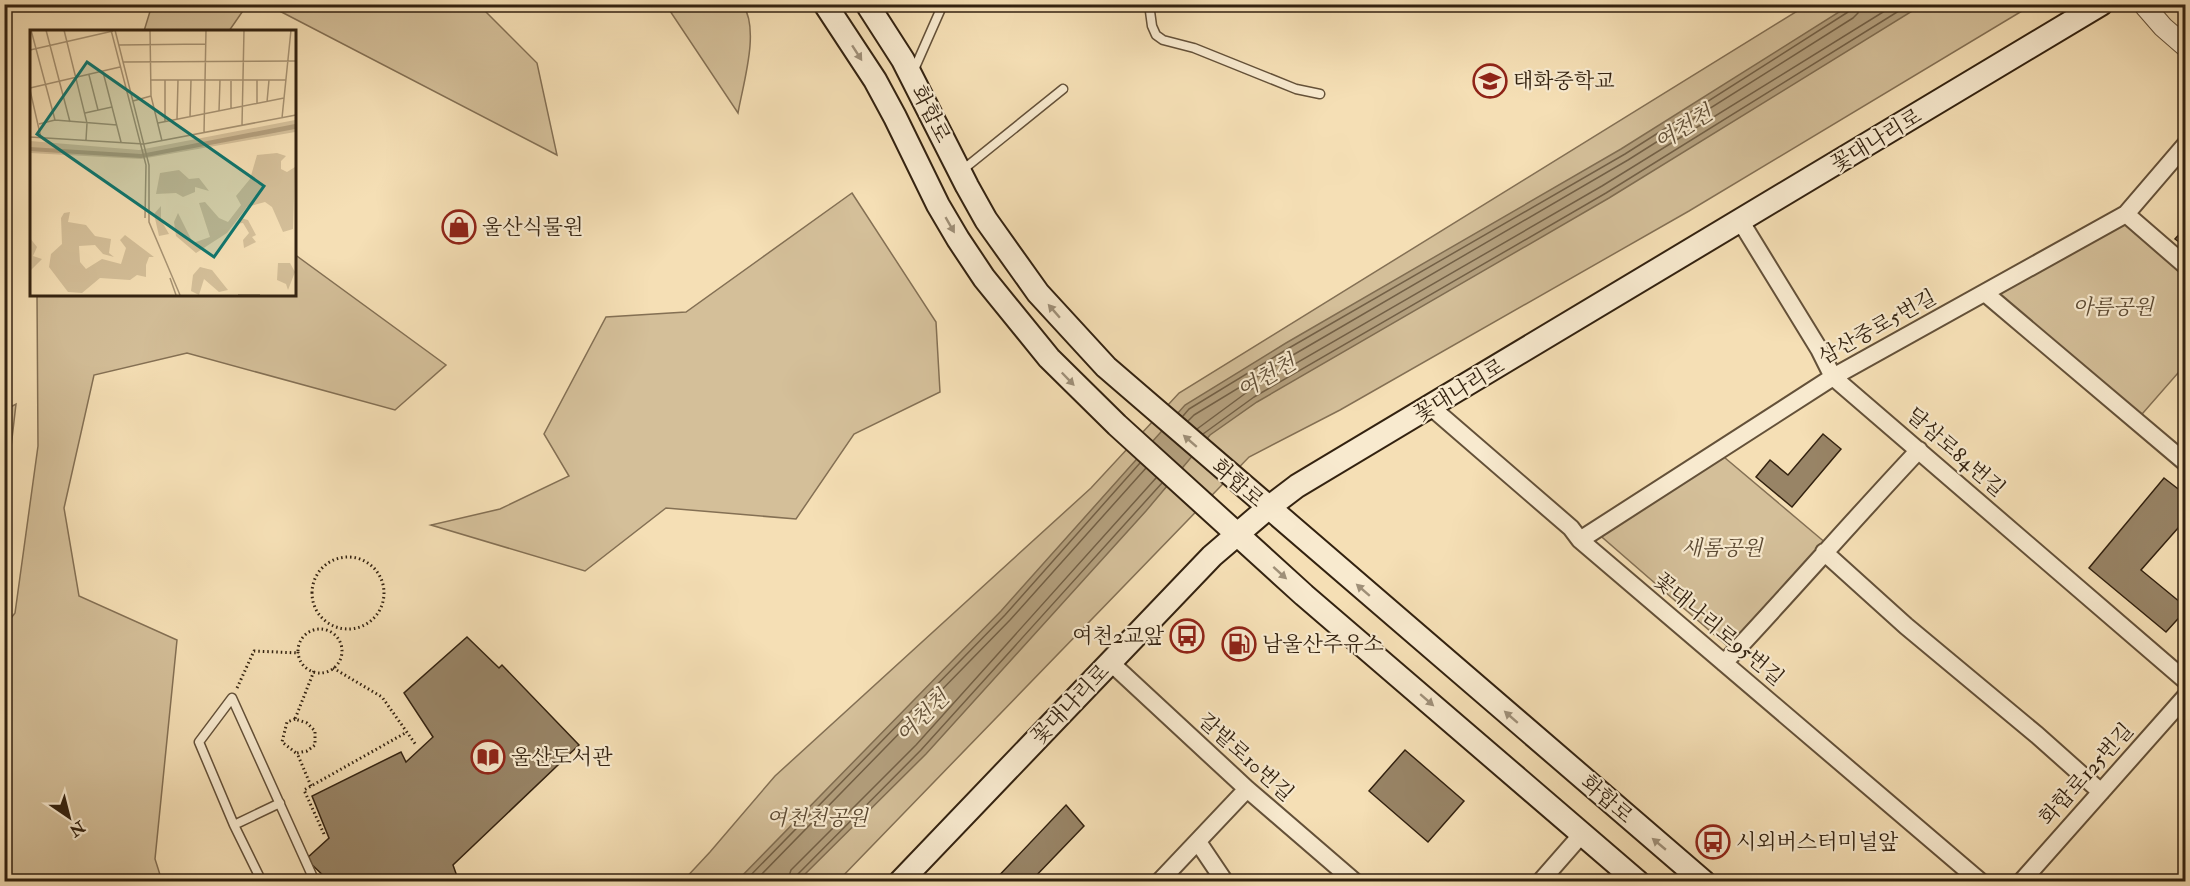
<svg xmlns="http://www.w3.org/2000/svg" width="2190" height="886" viewBox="0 0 2190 886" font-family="'IM FELL Double Pica','Noto Serif KR',serif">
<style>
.green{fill:#d4bf99;stroke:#847054;stroke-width:1.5}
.water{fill:#b39f7d;stroke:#806d51;stroke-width:1.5}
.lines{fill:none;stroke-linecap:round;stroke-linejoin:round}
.shore{stroke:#736046;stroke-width:1.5}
.building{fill:#988466;stroke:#332210;stroke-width:1.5}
.service-casing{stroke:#645139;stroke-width:11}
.minor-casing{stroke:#645139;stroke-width:20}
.tertiary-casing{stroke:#645139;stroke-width:22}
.secondary-casing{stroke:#332210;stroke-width:26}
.path{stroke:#332210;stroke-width:3;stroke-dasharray:1.5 3;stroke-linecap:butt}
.service{stroke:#f8eacf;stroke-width:8}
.minor{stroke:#f8eacf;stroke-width:16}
.tertiary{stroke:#f8eacf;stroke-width:20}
.secondary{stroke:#f8eacf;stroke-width:22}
.oneway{fill:#9f9079}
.labels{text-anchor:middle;stroke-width:4.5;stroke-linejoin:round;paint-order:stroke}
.poi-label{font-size:21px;fill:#332210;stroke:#f8eacf;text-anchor:start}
.street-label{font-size:21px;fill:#332210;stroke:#f8eacf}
.park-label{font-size:21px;font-style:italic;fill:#5b4932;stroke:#f8eacf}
.water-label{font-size:22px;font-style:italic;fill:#604e36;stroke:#f8eacf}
.inset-road{fill:none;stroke:#a79373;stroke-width:1.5}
.view{fill:#0f766e;fill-opacity:0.15;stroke:#0f766e;stroke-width:3}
.inset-edge{fill:none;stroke:#332210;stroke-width:3}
</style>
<rect width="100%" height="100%" fill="#f5dfb5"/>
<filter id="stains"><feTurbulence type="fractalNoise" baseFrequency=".00333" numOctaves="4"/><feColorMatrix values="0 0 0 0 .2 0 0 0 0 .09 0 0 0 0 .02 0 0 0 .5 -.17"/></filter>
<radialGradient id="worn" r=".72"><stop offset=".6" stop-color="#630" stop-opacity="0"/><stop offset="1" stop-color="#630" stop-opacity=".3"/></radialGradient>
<!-- green -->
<path class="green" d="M 152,5 L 152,4 L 247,5 L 229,31 L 144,31 Z
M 268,5 L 479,5 L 537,63 L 557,155 Z
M 666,5 L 743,5 C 760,30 743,84 738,113 Z
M 1807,5 L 2032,5 L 1689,211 L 1340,410 L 1249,457 L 838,881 L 682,882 L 710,852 L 775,776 L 1091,488 L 1179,393 Z
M 852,193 L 936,322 L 940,392 L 854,434 L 796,519 L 666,508 L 585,571 L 431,525 L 500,509 L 569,476 L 544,434 L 606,317 L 686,312 Z
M 2126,214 L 2185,266 L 2185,365 L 2136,421 L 1990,298 Z
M 294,254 L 446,365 L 395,410 L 187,353 L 94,375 L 64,508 L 79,596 L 177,640 L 155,859 L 162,881 L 5,881 L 5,626 L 15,613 L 38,446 L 37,294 L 294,294 Z
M 16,404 L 7,482 L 5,483 L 5,410 Z
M 1718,452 L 1827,544 L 1733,651 L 1595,531 Z"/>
<!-- water -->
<path class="water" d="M 1850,5 L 1922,5 L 1609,198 L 1257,402 L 1210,435 L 1146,511 L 926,754 L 798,881 L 736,882 L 1001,611 L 1185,405 L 1286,343 L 1621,149 Z"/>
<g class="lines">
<!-- shore -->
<path class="shore" d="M 1183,416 L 1189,409 L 1289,348 L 1625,154 L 1848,12 L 1852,4
M 1188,421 L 1194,415 L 1293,355 L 1628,160 L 1853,18 L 1858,13 L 1859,4
M 1197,429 L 1250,390 L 1602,186 L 1896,4
M 1203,434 L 1254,397 L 1606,193 L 1910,4
M 744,882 L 1005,615 L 1140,463
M 754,882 L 1010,620 L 1146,468
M 787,882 L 791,870 L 916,745 L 1156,478
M 795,882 L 797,875 L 921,750 L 1162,483"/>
</g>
<!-- building -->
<path class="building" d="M 2186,227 L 2186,247 L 2175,239 Z
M 1823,434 L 1841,449 L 1792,507 L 1756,477 L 1770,460 L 1788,475 Z
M 2164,478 L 2186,495 L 2186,519 L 2141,570 L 2186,607 L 2186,610 L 2166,632 L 2089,568 Z
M 467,637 L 499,668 L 502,665 L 579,745 L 453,865 L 459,882 L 330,882 L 306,859 L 329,838 L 312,796 L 401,752 L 406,762 L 433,737 L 404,693 Z
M 1405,750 L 1464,801 L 1428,842 L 1369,791 Z
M 1066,805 L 1084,826 L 1030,882 L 993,882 Z"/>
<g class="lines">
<!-- service casing -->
<g class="service-casing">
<path id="service" d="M 1149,4 L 1152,26 L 1156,35 L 1163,40 L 1194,48 L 1296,89 L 1320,94
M 913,72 L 943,4
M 960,172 L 1063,89
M 234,825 L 280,803
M 262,882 L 234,825 L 199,742 L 232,698 L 315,882"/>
</g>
<!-- minor casing -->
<g class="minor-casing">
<path id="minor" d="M 2126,214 L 2186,266
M 1741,222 L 1819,349 L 1833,377 L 2186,681
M 1985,293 L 2186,463
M 1431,407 L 1571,528 L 1580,540 L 1981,882
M 1580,540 L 1833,377 L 2126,214 L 2186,144
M 1824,552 L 1906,626 L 2037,735 L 2101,792
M 1110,662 L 1247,789 L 1355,882
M 1724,663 C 1790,593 1853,520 1919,450
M 1198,842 L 1225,882
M 1159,882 L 1247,789
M 1540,882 L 1582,834
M 2021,882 L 2186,696"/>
</g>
<!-- tertiary casing -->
<g class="tertiary-casing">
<path id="tertiary" d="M 2143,4 L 2163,27 L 2186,47"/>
</g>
<!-- secondary casing -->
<g class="secondary-casing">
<path id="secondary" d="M 825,4 L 875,80 L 895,117 L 938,205 L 958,239 L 984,278 L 1049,358 L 1117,425 L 1304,595 L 1638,882
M 867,4 L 903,60 L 967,186 L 986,220 L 1038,293 L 1106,367 L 1704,882
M 900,882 L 1212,556 L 1268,508 L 1297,486 L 2101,4"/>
</g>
<!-- path -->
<path class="path" d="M312 593a36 36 0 1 1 72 0a36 36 0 1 1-72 0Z
M298 651a22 22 0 1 1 44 0a22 22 0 1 1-44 0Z
M 333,668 L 382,697 L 416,745
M 237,688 L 254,651 L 299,653
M 295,719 L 287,722 L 282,742 L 296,753
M 311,786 L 297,753 L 307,751 L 315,745 L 315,731 L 307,723 L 295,719 L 314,671
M 324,834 L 304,790 L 407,732"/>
<!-- service -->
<use href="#service" class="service"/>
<!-- minor -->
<use href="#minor" class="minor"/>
<!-- tertiary -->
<use href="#tertiary" class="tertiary"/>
<!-- secondary -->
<use href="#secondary" class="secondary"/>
</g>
<!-- one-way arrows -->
<defs><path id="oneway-solid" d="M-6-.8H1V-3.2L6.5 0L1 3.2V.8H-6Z" transform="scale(1.5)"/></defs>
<g class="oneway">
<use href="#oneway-solid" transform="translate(857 53) rotate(57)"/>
<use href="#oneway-solid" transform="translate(950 225) rotate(60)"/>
<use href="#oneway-solid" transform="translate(1054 311) rotate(-131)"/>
<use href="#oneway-solid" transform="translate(1068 379) rotate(46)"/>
<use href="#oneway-solid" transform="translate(1190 441) rotate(-139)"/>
<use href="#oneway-solid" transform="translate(1280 573) rotate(42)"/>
<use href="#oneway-solid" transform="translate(1363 590) rotate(-139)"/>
<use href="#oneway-solid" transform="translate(1427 700) rotate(41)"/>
<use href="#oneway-solid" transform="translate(1511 717) rotate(-139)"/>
<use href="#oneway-solid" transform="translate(1659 844) rotate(-140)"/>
</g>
<!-- icons -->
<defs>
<g id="school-ring" transform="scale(1.725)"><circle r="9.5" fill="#f8eacf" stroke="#8f2418" stroke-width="1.5"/><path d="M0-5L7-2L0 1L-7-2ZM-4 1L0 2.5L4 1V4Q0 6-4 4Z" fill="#8f2418"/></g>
<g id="shop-ring" transform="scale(1.725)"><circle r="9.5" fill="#f8eacf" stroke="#8f2418" stroke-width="1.5"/><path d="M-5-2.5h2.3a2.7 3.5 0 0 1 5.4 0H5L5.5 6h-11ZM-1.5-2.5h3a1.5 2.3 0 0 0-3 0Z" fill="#8f2418"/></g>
<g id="bus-ring" transform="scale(1.725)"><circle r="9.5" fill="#f8eacf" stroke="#8f2418" stroke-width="1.5"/><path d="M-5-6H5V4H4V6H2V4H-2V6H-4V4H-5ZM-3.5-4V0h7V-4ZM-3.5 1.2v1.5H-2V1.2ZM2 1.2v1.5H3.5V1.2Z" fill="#8f2418"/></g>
<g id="fuel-ring" transform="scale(1.725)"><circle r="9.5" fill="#f8eacf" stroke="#8f2418" stroke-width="1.5"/><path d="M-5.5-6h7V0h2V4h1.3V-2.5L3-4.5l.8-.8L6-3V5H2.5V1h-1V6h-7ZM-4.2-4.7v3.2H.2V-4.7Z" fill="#8f2418"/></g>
<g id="library-ring" transform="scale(1.725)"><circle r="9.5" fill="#f8eacf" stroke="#8f2418" stroke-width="1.5"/><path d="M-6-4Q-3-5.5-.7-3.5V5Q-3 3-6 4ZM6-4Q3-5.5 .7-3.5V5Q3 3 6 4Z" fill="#8f2418"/></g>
</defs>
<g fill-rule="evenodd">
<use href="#school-ring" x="1490" y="81"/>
<use href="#shop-ring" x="459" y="227"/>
<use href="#bus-ring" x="1187" y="636"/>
<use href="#fuel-ring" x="1239" y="644"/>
<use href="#library-ring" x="488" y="757"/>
<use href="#bus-ring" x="1713" y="842"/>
</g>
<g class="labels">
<!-- poi labels -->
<g class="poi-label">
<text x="1513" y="88">태화중학교</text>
<text x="482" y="234">울산식물원</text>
<text x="1164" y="643" text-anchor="end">여천2교앞</text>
<text x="1262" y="651">남울산주유소</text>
<text x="511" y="764">울산도서관</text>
<text x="1736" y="849">시외버스터미널앞</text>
</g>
<!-- street labels -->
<g class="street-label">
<text transform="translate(931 114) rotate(63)" y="7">화합로</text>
<text transform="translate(1876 140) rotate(-31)" y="7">꽃대나리로</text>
<text transform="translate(1877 327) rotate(-29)" y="7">삼산중로5번길</text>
<text transform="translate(1459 390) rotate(-31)" y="7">꽃대나리로</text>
<text transform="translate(1956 452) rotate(41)" y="7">달삼로84번길</text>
<text transform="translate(1238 483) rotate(41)" y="7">화합로</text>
<text transform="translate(1719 629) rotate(40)" y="7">꽃대나리로95번길</text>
<text transform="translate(1070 704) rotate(-46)" y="7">꽃대나리로</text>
<text transform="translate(1246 757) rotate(42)" y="7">갈밭로10번길</text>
<text transform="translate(2086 774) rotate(-48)" y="7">화합로125번길</text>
<text transform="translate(1607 799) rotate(41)" y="7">화합로</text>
</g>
<!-- park labels -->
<g class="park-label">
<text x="2113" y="314">아름공원</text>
<text x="1722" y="555">새롬공원</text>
<text x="817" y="825">여천천공원</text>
</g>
<!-- water labels -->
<g class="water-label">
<text transform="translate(1683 127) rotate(-32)" y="8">여천천</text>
<text transform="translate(1266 376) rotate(-30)" y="8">여천천</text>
<text transform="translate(922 716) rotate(-45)" y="8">여천천</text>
</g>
</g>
<!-- overview -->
<g transform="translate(30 30)">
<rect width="266" height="266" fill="#f5dfb5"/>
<path d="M 265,90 L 265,102 L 111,129 L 0,123 L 0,111 L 109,120 ZM 247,123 L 256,126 L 251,131 L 251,139 L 257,142 L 265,137 L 263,199 L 253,202 L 242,177 L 235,172 L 217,177 L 197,203 L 166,223 L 146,206 L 144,192 L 148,183 L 163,213 L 180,207 L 169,173 L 175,172 L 189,188 L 198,192 L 211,175 L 206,166 L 220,149 L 227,125 ZM 149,140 L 159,149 L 169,148 L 179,161 L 165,157 L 165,162 L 153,167 L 146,163 L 126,164 L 130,143 ZM 131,176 L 131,190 L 139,204 L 129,206 L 124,184 ZM 40,182 L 38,192 L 56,195 L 65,206 L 81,209 L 79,223 L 84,227 L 73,224 L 65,215 L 49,216 L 50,232 L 56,239 L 72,229 L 91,234 L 96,218 L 90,210 L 95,205 L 124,227 L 119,227 L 116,235 L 116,247 L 107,245 L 100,250 L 70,248 L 52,263 L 38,262 L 19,237 L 21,224 L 32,214 L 31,188 L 34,183 ZM 211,188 L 218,190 L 226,205 L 222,207 L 226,212 L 214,218 L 213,210 L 219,203 L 213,193 L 205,194 ZM 0,208 L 7,217 L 3,226 L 12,229 L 1,240 ZM 248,233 L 260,233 L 265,242 L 258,260 L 256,254 L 247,250 ZM 170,237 L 182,240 L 198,260 L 189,262 L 174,249 L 169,265 L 161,261 L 163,245 Z" fill="#d4bf99"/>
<path d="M 265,94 L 265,99 L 111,128 L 0,121 L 0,117 L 111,124 Z" fill="#b39f7d"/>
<path class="inset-road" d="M 1,0 L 25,90M 16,0 L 40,92M 34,0 L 57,93 L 56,110M 81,0 L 116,135 L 115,188M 85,0 L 119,135 L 119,192 L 150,265M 120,0 L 121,66 L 132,111M 89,15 L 176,14M 0,20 L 83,1M 93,32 L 266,31M 73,42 L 91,112M 59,45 L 68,80M 121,50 L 256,50M 0,58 L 90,37M 0,60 L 11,108M 103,71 L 121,66M 237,72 L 239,50M 227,74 L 227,50M 201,79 L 201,51M 189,81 L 190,50M 55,83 L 82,77M 160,87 L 161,50M 252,88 L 261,0M 147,89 L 148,50M 135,92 L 135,50M 128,93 L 254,68M 9,94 L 25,90 L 87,95M 212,95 L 214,0M 174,103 L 176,0M 0,107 L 114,114 L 266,85M 140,248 L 146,265M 208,265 L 230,265"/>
<path class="view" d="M 57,32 L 234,156 L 184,227 L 7,104 Z"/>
<rect width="266" height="266" class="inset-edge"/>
</g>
<!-- margin -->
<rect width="2190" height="886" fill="none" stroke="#f5dfb5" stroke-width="24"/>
<rect x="6" y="6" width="2178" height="874" fill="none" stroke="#332210" stroke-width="3"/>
<rect x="12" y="12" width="2166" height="862" fill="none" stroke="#332210" stroke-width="1.5"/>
<!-- north arrow -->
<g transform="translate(69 817) rotate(145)" stroke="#f8eacf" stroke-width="4.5" paint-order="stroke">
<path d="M0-4.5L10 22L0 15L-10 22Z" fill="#332210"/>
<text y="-9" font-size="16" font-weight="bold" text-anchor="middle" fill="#332210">N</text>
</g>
<rect width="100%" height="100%" filter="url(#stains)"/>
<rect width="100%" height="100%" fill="url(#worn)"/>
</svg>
